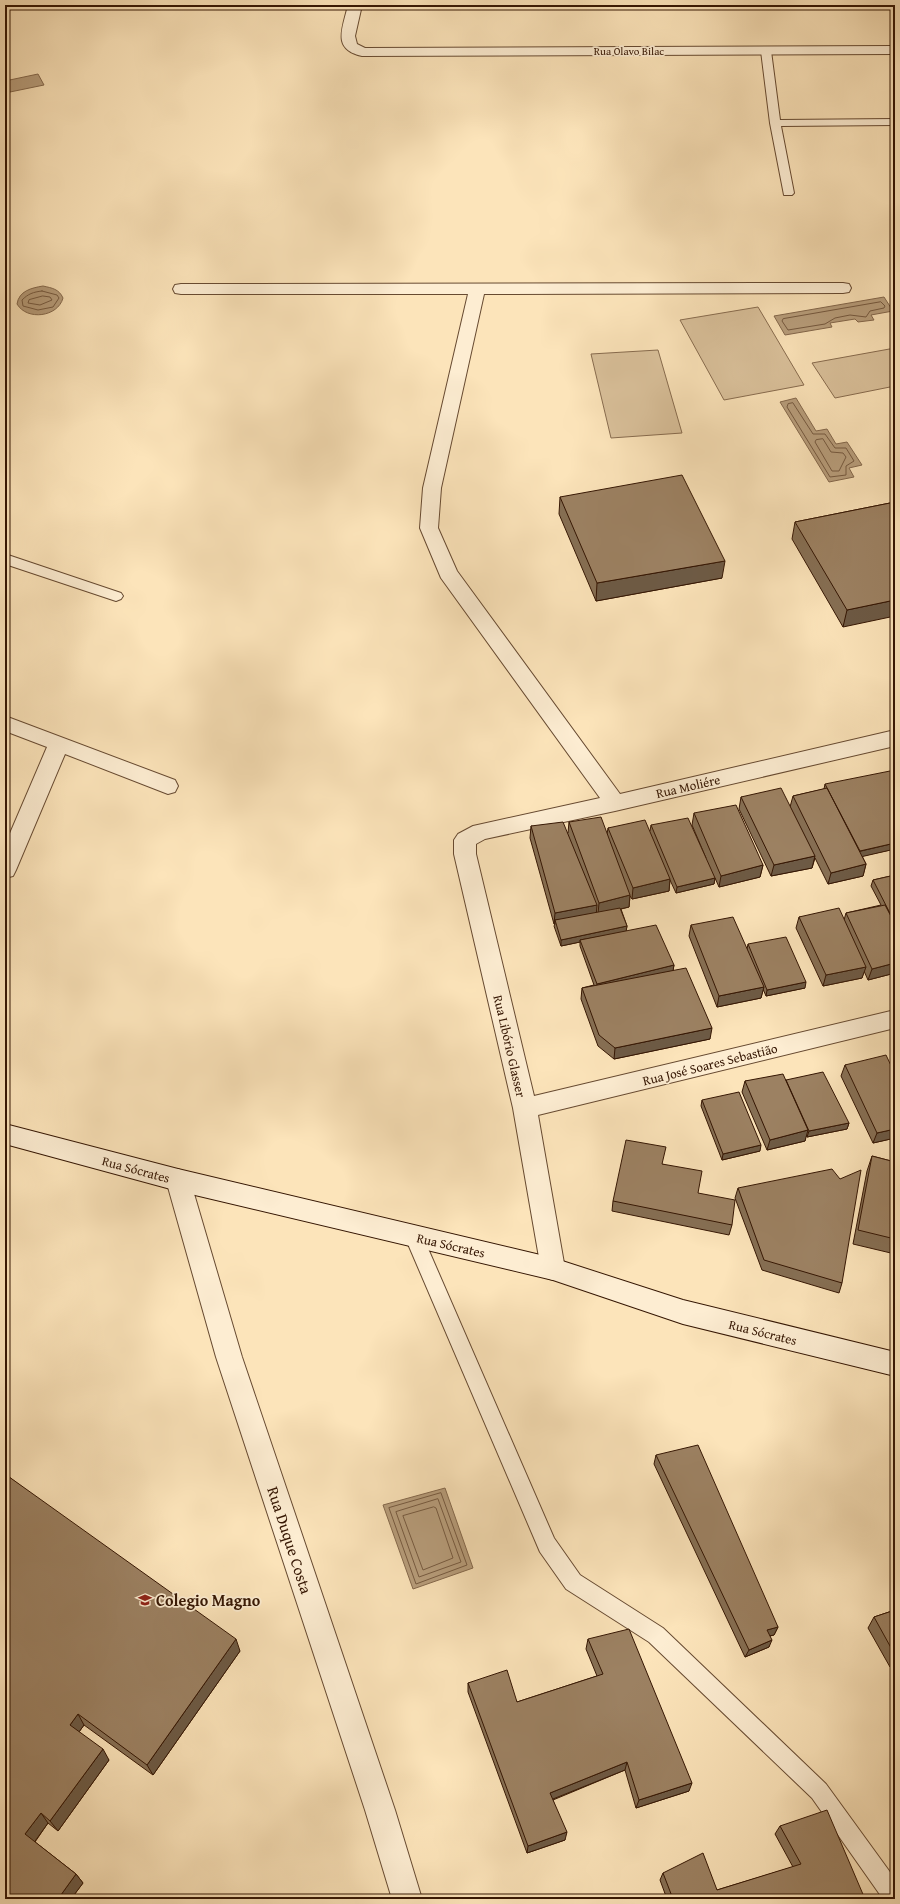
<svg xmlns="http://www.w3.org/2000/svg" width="900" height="1904" viewBox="0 0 900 1904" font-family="'Gentium Book Plus',serif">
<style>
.green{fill:#dac19b;stroke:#886c4f}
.water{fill:#b89e7c;stroke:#84684c}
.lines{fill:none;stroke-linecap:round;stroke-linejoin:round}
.shore{stroke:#765a40;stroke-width:1}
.lane-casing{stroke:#674a31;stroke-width:2}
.street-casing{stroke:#674a31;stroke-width:2}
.secondary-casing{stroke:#351603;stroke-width:2}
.lane{fill:#fdedd2;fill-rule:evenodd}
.street{fill:#fdedd2;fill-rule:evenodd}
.secondary{fill:#fdedd2;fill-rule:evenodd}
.wall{fill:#866f54;stroke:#351603}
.shaded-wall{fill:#6d5a45;stroke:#351603}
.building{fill:#9c8162;stroke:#351603}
.labels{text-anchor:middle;stroke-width:3.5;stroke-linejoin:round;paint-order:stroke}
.far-street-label{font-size:11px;fill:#351603;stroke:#fdedd2}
.street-label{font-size:13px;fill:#351603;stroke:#fdedd2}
.near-street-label{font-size:16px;fill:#351603;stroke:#fdedd2}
.near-poi-label{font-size:16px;font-weight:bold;fill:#351603;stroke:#fdedd2;text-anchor:start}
</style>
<rect width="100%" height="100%" fill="#fce4ba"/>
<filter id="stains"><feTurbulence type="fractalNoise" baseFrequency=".005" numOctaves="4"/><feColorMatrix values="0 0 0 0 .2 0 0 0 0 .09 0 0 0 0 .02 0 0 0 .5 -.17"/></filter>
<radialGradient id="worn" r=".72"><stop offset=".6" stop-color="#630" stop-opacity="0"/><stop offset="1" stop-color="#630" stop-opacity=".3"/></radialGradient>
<!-- green -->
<path class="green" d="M 758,307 L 804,385 L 724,400 L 680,320 Z
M 895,348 L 895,386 L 835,398 L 812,363 Z
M 658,350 L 682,433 L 611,438 L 591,354 Z"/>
<!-- water -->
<path class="water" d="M 38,74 L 44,85 L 10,92 L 5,81 Z
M 43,286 C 52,288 59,289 63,298 C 58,317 27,321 17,304 C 19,291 31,288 43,286 Z
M 884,297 L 893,311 L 871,315 L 874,320 L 858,322 L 855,319 L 830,323 L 832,327 L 785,335 L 774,316 Z
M 796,398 L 816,431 L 827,429 L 836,444 L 847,442 L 862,465 L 849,468 L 854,477 L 829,482 L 780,402 Z
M 445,1488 L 473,1568 L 413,1589 L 383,1505 Z"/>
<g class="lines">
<!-- shore -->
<path class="shore" d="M 42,291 L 57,295 L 59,298 L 53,307 L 38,310 L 23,306 L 22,300 C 28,294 33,292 42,291 Z
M 43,296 L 50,297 L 52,300 L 40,305 L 28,303 L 29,300 Z
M 881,302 L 885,306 L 884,308 L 870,311 L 866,317 L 850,315 L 835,318 L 825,324 L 788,330 L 782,321 L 783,319 Z
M 793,403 L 813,434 L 825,434 L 835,448 L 846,448 L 854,461 L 846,466 L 846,475 L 830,477 L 787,407 L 788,404 Z
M 823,439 L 831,452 L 843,453 L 846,457 L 839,471 L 832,471 L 815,442 L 816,440 Z
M 441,1493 L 467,1565 L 416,1584 L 389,1508 Z
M 438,1499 L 461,1562 L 419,1577 L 396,1512 Z
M 434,1507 L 436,1508 L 453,1558 L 423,1570 L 403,1516 Z"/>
<!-- lane casing -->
<g class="lane-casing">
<path id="lane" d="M 766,48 L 771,51 L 780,120 L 895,119 L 895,125 L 781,126 L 794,193 L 792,195 L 784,195 L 770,123 L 761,51 Z
M 5,554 L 121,593 L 123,596 L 121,599 L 116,601 L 5,564 Z
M 414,1229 L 420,1231 L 423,1237 L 554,1538 L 580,1575 L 663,1628 L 826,1784 L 895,1879 L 895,1899 L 883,1899 L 812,1798 L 649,1642 L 566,1589 L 540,1552 L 405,1237 L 408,1231 Z"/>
</g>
<!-- street casing -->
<g class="street-casing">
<path id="street" d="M 348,5 L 362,5 L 355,36 L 357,44 L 365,48 L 895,46 L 895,54 L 362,56 C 331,49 343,28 348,5 Z
M 843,283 L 849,284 L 851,288 L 849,292 L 843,293 L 484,294 L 441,488 L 438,528 L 457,571 L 620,794 L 895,730 L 895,746 L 615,811 L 485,839 L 476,844 L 476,854 L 534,1096 L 895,1010 L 895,1028 L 538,1115 L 565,1269 L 562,1277 L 553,1280 L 544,1277 L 541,1269 L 513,1108 L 454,854 L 454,840 L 458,834 L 473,826 L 600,798 L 441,578 L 420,528 L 423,488 L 468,294 L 181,294 L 175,293 L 173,289 L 175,285 L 181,284 Z
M 5,716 L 175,780 L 178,786 L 175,792 L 168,794 L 65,754 L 16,870 L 13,876 L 5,878 L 5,845 L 47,747 L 5,731 Z
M 178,1169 L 186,1173 L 190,1180 L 242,1357 L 395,1810 L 422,1899 L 392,1899 L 365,1810 L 216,1357 L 166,1180 L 170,1173 Z"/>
</g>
<!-- secondary casing -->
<g class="secondary-casing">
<path id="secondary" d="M 5,1124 L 178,1169 L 553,1258 L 683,1300 L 895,1352 L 895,1376 L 683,1324 L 553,1280 L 178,1191 L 5,1144 Z"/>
</g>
<!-- lane -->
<use href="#lane" class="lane"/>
<!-- street -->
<use href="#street" class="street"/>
<!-- secondary -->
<use href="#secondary" class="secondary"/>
</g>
<!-- wall -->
<path class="wall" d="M 560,497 L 722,578 L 596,601 L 559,514 Z
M 895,502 L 843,627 L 792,539 L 795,522 Z
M 825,784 L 895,849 L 862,856 L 866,864 L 863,876 L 828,884 L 815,858 L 812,868 L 771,876 L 739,809 L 741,797 L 790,807 L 793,796 L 824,789 Z
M 694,813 L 763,865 L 760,877 L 719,887 L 715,878 L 714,884 L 676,893 L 670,880 L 669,891 L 632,899 L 630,896 L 629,907 L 621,909 L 627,926 L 626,931 L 674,965 L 673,970 L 710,1039 L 614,1059 L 598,1046 L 581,999 L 582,988 L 594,985 L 580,946 L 580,942 L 561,946 L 554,926 L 555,924 L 554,924 L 530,838 L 531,826 L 568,833 L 569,822 L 607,834 L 608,828 L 650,831 L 651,825 L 706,858 L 692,825 Z
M 895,875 L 895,973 L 868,980 L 864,971 L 862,978 L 823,986 L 796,928 L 799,917 L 844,920 L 846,913 L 881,905 L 871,886 L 873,880 Z
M 691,925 L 747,949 L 748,944 L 805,988 L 766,996 L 763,989 L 761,998 L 717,1007 L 689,936 Z
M 845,1065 L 893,1070 L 895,1069 L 895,1138 L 873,1143 L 841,1076 Z
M 786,1080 L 849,1123 L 847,1129 L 807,1137 L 806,1135 L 805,1141 L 767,1150 L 742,1092 L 745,1081 L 786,1081 Z
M 702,1100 L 760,1151 L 722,1160 L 701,1106 Z
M 872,1156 L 895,1162 L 895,1254 L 853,1244 L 867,1171 Z
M 663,1164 L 732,1225 L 729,1235 L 612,1211 L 613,1201 Z
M 738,1188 L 842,1283 L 839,1293 L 762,1270 L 735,1198 Z
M 656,1455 L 778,1627 L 774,1635 L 770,1636 L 769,1647 L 745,1657 L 654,1464 Z
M 5,1474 L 240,1651 L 153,1775 L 84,1725 L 79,1732 L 109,1760 L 58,1831 L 48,1823 L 35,1842 L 76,1874 L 83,1883 L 71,1899 L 5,1899 Z
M 895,1610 L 895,1665 L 890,1667 L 868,1628 L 874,1617 Z
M 588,1639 L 689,1791 L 636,1808 L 625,1770 L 553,1800 L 565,1840 L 527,1853 L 468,1692 L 468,1683 L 517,1702 L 597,1676 L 586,1649 Z
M 780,1826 L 865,1899 L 667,1899 L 660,1880 L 663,1873 L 717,1890 L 793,1867 L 775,1834 Z"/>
<!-- shaded-wall -->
<path class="shaded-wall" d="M 725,561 L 722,578 L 596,601 L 597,583 Z
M 895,600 L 895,616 L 843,627 L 847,610 Z
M 895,843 L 895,849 L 856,858 L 857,852 Z
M 815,856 L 812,868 L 771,876 L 774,865 Z
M 866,864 L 863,876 L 828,884 L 831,873 Z
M 763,865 L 760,877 L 719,887 L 721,876 Z
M 715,878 L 714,884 L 676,893 L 677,887 Z
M 670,879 L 669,891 L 632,899 L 633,888 Z
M 630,895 L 629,907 L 598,914 L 599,903 Z
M 597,905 L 596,917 L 555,920 L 555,924 L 554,924 L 555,913 Z
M 627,926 L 626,932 L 580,940 L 580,942 L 561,946 L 561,940 Z
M 895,963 L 895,973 L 868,980 L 872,969 Z
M 674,965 L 673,971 L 596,989 L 597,984 Z
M 866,967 L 862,978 L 823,986 L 826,975 Z
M 806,982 L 805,988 L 766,996 L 767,990 Z
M 764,987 L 761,998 L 717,1007 L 719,996 Z
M 712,1028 L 710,1039 L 614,1059 L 615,1048 Z
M 849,1123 L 847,1129 L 807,1137 L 809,1131 Z
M 895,1129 L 895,1138 L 873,1143 L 877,1133 Z
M 808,1130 L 805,1141 L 767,1150 L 770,1140 Z
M 761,1145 L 760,1151 L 722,1160 L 723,1154 Z
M 778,1627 L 774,1635 L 764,1637 L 767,1630 Z
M 236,1639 L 240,1651 L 153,1775 L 147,1765 Z
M 772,1640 L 769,1647 L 745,1657 L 749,1650 Z
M 895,1659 L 895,1665 L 890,1667 Z
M 78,1714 L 84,1725 L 76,1736 L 70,1725 Z
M 103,1749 L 109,1760 L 58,1831 L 50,1821 Z
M 627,1762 L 625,1770 L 548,1801 L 550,1793 Z
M 692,1783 L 689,1791 L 636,1808 L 639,1800 Z
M 41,1813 L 48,1823 L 33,1844 L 25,1834 Z
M 567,1832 L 565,1840 L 527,1853 L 528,1846 Z
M 76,1874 L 83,1883 L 71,1899 L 58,1899 Z"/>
<!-- building -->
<path class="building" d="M 682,475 L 725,561 L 597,583 L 560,497 Z
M 895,502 L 895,600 L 847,610 L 795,522 Z
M 895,770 L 895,843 L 860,851 L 825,784 Z
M 781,788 L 815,856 L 774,865 L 741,797 Z
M 827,788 L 866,864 L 831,873 L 793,796 Z
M 736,805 L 763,865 L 721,876 L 694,813 Z
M 601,817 L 630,895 L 599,903 L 569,822 Z
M 688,818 L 715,878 L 677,887 L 651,825 Z
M 645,820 L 670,879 L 633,888 L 608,828 Z
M 563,822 L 597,905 L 555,913 L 531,826 Z
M 895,875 L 895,923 L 873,880 Z
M 885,905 L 895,924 L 895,963 L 872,969 L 846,913 Z
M 620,908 L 627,926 L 561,940 L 555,920 Z
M 839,908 L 866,967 L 826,975 L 799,917 Z
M 733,917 L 764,987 L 719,996 L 691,925 Z
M 656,925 L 674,965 L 597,984 L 580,940 Z
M 786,937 L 806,982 L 767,990 L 748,944 Z
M 686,968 L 712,1028 L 615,1048 L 599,1035 L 582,988 Z
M 886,1055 L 895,1074 L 895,1129 L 877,1133 L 845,1065 Z
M 823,1072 L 849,1123 L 809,1131 L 786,1080 Z
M 783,1074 L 808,1130 L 770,1140 L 745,1081 Z
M 739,1092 L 761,1145 L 723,1154 L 702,1100 Z
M 626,1140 L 666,1147 L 662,1164 L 702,1171 L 698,1193 L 735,1200 L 732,1225 L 613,1201 Z
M 872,1156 L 895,1162 L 895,1239 L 858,1230 Z
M 832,1169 L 840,1179 L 861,1170 L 842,1283 L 764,1260 L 738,1188 Z
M 698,1445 L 778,1627 L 767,1630 L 772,1640 L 749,1650 L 656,1455 Z
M 5,1474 L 236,1639 L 147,1765 L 78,1714 L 70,1725 L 103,1749 L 50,1821 L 41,1813 L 25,1834 L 76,1874 L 58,1899 L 5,1899 Z
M 895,1610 L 895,1655 L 874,1617 Z
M 629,1629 L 692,1783 L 639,1800 L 627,1762 L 550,1793 L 567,1832 L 528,1846 L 468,1683 L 507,1670 L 517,1702 L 603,1674 L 588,1639 Z
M 827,1810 L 865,1899 L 673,1899 L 663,1873 L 703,1853 L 717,1890 L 801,1864 L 780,1826 Z"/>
<!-- icons -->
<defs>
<g id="school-bare" transform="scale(1.08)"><path d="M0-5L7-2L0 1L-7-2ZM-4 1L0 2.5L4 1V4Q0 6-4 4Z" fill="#8f2418" stroke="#fdedd2" stroke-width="2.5" paint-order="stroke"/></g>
</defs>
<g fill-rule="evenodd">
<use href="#school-bare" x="145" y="1600"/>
</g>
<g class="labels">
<!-- far-street labels -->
<g class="far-street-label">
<text x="629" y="55">Rua Olavo Bilac</text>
</g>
<!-- street labels -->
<g class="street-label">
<text transform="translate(688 786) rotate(-13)" y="5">Rua Moliére</text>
<text transform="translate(510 1046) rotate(77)" y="5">Rua Libório Glasser</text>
<text transform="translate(710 1064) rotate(-14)" y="5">Rua José Soares Sebastião</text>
<text transform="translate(136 1169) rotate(15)" y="5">Rua Sócrates</text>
<text transform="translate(451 1245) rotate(13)" y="5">Rua Sócrates</text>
<text transform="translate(763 1332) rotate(14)" y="5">Rua Sócrates</text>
</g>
<!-- near-street labels -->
<g class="near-street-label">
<text transform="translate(290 1540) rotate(72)" y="6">Rua Duque Costa</text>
</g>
<!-- near-poi labels -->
<g class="near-poi-label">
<text x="156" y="1606">Colegio Magno</text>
</g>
</g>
<!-- margin -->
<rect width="900" height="1904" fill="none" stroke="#fce4ba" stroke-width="20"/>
<rect x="6" y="6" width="888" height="1892" fill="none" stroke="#351603" stroke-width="2"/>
<rect x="10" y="10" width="880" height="1884" fill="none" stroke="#351603"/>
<rect width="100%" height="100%" filter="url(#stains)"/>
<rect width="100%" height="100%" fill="url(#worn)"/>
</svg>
